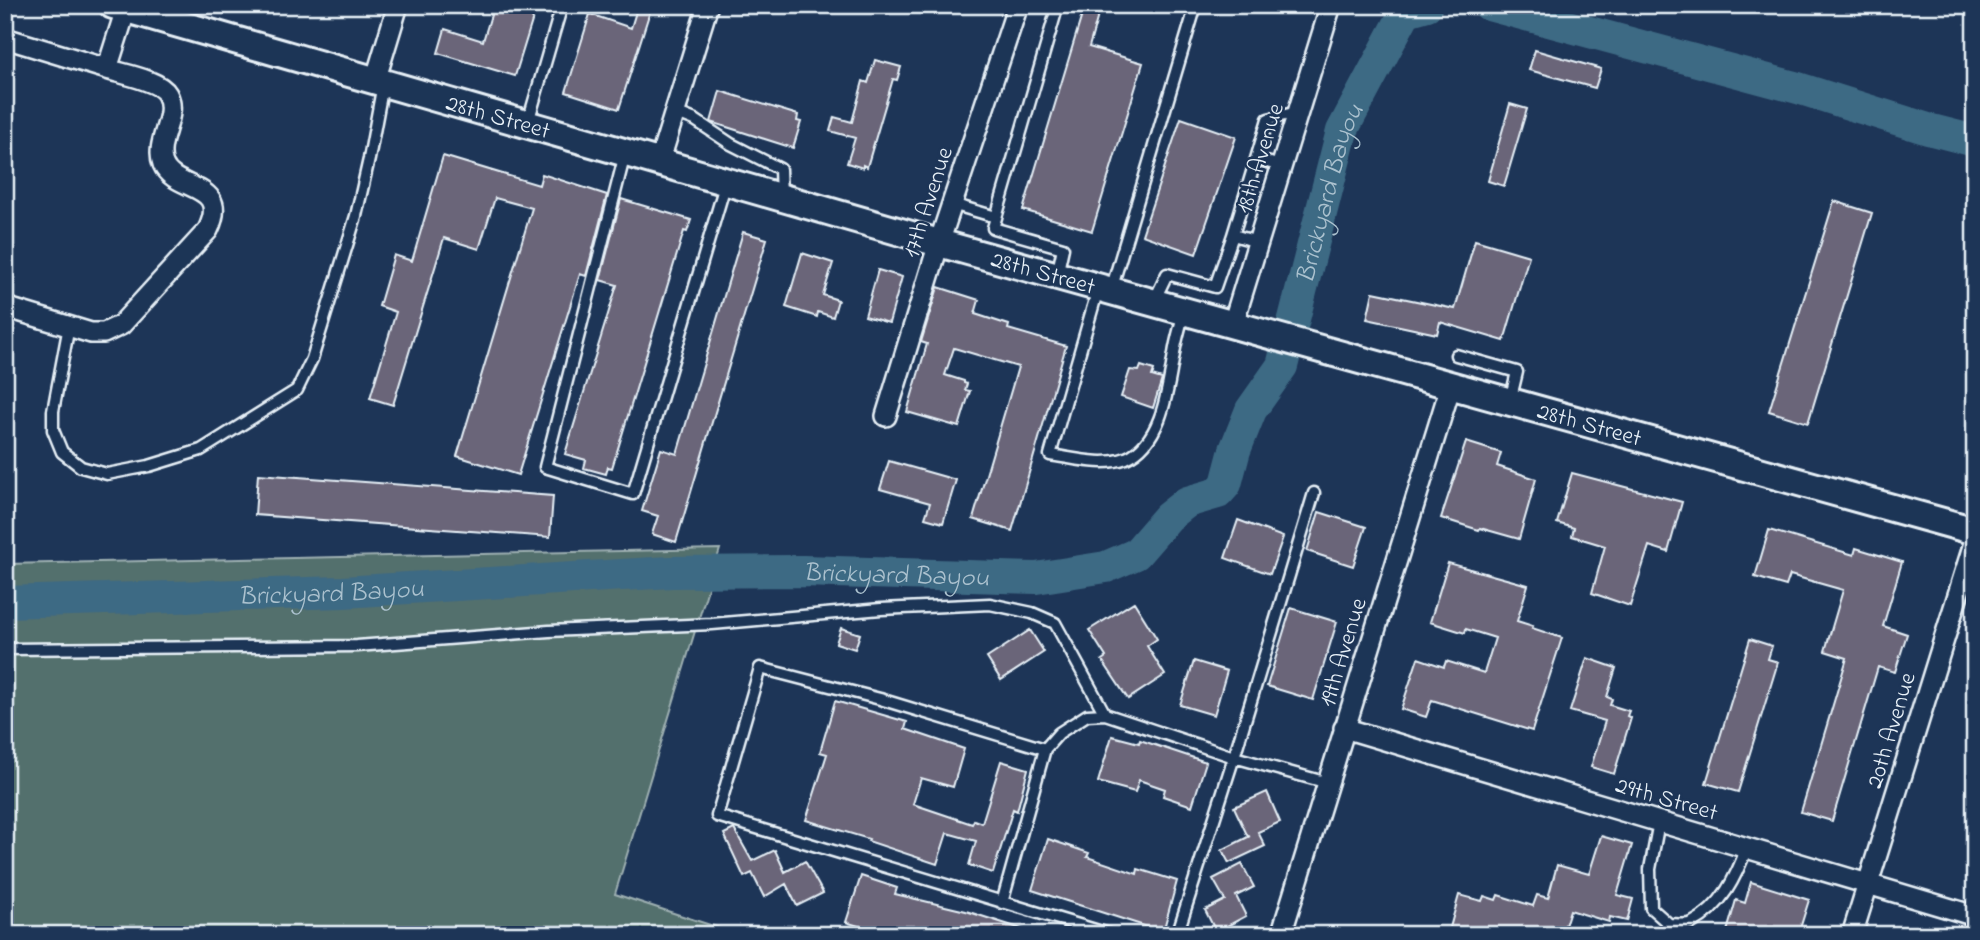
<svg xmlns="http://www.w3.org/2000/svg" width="1980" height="940" viewBox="0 0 1980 940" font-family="'Indie Flower',sans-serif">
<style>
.green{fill:#536f6d;stroke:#9eb0b2;stroke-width:2}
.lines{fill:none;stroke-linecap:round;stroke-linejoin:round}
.river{stroke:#3e6a84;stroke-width:32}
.building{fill:#6a6579;stroke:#e8f1f8;stroke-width:2}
.service-casing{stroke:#e8f1f8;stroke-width:15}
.minor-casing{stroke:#e8f1f8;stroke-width:24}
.secondary-casing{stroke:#e8f1f8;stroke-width:32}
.service{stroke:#1d3557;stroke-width:10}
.minor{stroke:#1d3557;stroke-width:19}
.secondary{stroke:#1d3557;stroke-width:26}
.labels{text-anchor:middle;stroke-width:5;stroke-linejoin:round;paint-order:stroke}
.street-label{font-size:24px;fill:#e8f1f8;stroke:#1d3557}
.water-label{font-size:26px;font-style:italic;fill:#acc2cf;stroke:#1d3557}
</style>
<rect width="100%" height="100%" fill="#1d3557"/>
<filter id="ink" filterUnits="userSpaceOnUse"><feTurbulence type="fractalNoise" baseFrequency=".0143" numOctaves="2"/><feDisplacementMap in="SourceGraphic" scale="14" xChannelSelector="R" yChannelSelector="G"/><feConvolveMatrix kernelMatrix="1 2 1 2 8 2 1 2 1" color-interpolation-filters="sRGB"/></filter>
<g filter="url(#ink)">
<!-- green -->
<path class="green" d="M 720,549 L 615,894 L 741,935 L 5,935 L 5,564 Z"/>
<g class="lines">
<!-- river -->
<g class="river">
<path d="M 1489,5 L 1798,88 L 1928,129 L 1975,141"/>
<path id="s1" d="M 5,602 L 343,592 L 671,572 L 803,571 L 1036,578 L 1106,567 L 1136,554 L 1168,517 L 1187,502 L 1218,493 L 1226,484 L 1235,450 L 1251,410 L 1282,366 L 1342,131 L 1406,11 L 1427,5"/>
</g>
</g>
<!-- building -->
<path class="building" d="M 494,5 L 537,5 L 515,76 L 438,53 L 445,29 L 483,41 Z
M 638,5 L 652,5 L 619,109 L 566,92 L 590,14 L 631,28 Z
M 1085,5 L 1101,5 L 1089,47 L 1143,63 L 1092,231 L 1023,210 Z
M 1535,50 L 1601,69 L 1595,88 L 1529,70 Z
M 875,60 L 901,67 L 897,80 L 893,79 L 867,167 L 863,165 L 863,168 L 847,163 L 855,138 L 830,131 L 834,117 L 852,122 L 863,81 L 868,83 Z
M 720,91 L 798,115 L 797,121 L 801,122 L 793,148 L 711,122 Z
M 1510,104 L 1527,109 L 1504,186 L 1488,181 Z
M 1181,118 L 1236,137 L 1196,254 L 1142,235 Z
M 443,156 L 539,185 L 542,174 L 607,195 L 586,276 L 580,274 L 518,475 L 457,456 L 532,208 L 495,198 L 479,249 L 444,238 L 393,405 L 370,398 L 396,312 L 379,306 L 394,255 L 412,261 Z
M 621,199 L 691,220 L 687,232 L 684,231 L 612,468 L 608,467 L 606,474 L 584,468 L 586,460 L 565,454 L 617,285 L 600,280 Z
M 1834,201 L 1872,213 L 1808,423 L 1769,411 Z
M 743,232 L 767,239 L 676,542 L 652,534 L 658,516 L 642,511 L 661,449 L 677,454 Z
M 1475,240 L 1529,256 L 1504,341 L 1440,322 L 1437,334 L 1367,319 L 1373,292 L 1455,309 Z
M 802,253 L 833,263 L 823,295 L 838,300 L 833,317 L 818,312 L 817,317 L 786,307 Z
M 878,270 L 902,277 L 889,323 L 865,316 Z
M 938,287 L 979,300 L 975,314 L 1009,325 L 1008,329 L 1066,346 L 1012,531 L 973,519 L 1018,367 L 954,348 L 945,375 L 964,381 L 964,383 L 967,384 L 965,390 L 970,391 L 959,427 L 907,412 L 927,344 L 921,342 Z
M 1141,366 L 1154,370 L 1152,376 L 1162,379 L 1153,408 L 1121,397 L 1130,370 L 1139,371 Z
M 1466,442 L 1501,453 L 1497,466 L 1536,479 L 1519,539 L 1480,528 L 1479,530 L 1441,518 Z
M 889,461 L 956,480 L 943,523 L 925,518 L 930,503 L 880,489 Z
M 1572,473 L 1682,502 L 1668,552 L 1649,546 L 1630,606 L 1592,593 L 1605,546 L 1572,536 L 1574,528 L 1557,523 Z
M 258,474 L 553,496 L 550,537 L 255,515 Z
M 1319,512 L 1366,527 L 1353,566 L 1307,551 Z
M 1238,520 L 1283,537 L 1270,574 L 1225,558 Z
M 1769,530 L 1854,555 L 1856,548 L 1902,562 L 1883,626 L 1907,634 L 1895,672 L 1878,667 L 1832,821 L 1801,812 L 1847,658 L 1825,651 L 1843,590 L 1790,575 L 1786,586 L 1755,577 Z
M 1448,563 L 1528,585 L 1517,621 L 1533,626 L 1532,628 L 1562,638 L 1532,731 L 1432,700 L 1426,717 L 1401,709 L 1418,658 L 1444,667 L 1446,661 L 1484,673 L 1495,638 L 1466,629 L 1465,633 L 1430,622 Z
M 1134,602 L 1157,639 L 1147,646 L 1165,675 L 1128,699 L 1102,660 L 1106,657 L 1089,630 Z
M 1291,608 L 1337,622 L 1313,700 L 1267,686 Z
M 841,628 L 860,634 L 855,649 L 836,643 Z
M 1030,630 L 1044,652 L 1001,680 L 987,658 Z
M 1750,639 L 1772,646 L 1768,659 L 1778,662 L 1738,792 L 1706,783 Z
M 1587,658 L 1616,668 L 1607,697 L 1612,699 L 1610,705 L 1629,711 L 1627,716 L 1631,718 L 1614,774 L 1591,767 L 1605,721 L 1570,711 Z
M 1194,661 L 1227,671 L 1214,715 L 1180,705 Z
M 835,701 L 907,722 L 905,729 L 964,749 L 953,787 L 921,778 L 913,804 L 972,824 L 974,820 L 982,823 L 1001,761 L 1028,769 L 1017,811 L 1013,809 L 993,873 L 969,865 L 976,841 L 947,833 L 937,864 L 868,841 L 869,839 L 806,820 L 827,754 L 820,752 Z
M 1112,736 L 1139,743 L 1140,740 L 1206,762 L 1192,806 L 1163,796 L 1165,789 L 1139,780 L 1135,792 L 1098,782 Z
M 1267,792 L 1280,822 L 1258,832 L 1265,846 L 1229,863 L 1222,850 L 1250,836 L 1248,837 L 1234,807 Z
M 734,829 L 752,861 L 775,850 L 785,872 L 805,861 L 823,893 L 797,906 L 786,884 L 764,897 L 752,873 L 744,877 L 724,834 Z
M 1601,836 L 1632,845 L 1617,895 L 1633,899 L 1627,921 L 1610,917 L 1609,922 L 1570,910 L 1562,935 L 1448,935 L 1459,895 L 1482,901 L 1484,896 L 1496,900 L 1498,895 L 1533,906 L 1537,895 L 1548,898 L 1557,865 L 1589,874 Z
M 1048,839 L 1089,853 L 1087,857 L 1137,874 L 1138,869 L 1177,881 L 1163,932 L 1032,890 Z
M 1242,864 L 1254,887 L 1236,896 L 1246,916 L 1216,932 L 1205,910 L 1225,900 L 1213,879 Z
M 861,876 L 897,888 L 895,894 L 966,911 L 1031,932 L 1030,935 L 886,935 L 846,922 Z
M 1751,882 L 1809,900 L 1798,935 L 1726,935 L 1736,900 L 1745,903 Z"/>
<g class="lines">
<!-- service casing -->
<g class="service-casing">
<path id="service" d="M 675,112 L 695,120 L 731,144 L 780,169 L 781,197
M 528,122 L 562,5
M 625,154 L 545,467 L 633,494 L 726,182
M 1256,159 L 1268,119 L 1298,112
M 952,204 L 996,217
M 1233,235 L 1256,159 L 1281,166
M 1057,275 L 1063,248 L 993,228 L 1058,5
M 1098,289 L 1050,455 C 1073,458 1103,467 1126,458 C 1163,442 1168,387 1174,354 C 1176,339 1181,325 1184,311
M 1111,290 L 1196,5
M 1154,301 L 1167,274 L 1215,287 L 1233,235 L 1258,242
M 69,326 L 53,411 L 53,430 L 62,452 L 81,467 L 107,474 L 149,466 L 201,450 L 297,390 L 312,359 L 356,216 L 369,159 L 383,84
M 1456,355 L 1517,372 L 1510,401
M 5,649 L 357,646 L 549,631 L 712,624 L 881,609 L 990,604 L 1032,613 L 1055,623 L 1105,714 L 1234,757 L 1328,783
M 1045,749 L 1059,733 L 1087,715 L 1105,714
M 1659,822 L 1650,869 L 1651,908 L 1669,924 C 1676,924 1686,926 1692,923 C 1722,907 1736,877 1747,847
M 1002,903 L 1045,749 L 880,699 L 760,668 L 717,816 L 1112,935
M 1177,935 L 1234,757 L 1314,493"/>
</g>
<!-- minor casing -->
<g class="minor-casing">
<path id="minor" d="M 5,38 L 107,69
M 375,81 L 398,5
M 659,163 L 708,5
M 5,307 L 91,333 L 104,333 L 121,325 L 208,230 C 231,181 175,193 163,164 C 154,141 179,116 167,94 C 159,80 122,74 107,69 L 126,9
M 1233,324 L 1331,5
M 886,416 L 939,243 L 1018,5
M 1344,728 L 1975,916
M 1281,935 L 1451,385
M 1852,935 L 1975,540"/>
</g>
<!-- secondary casing -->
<g class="secondary-casing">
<g id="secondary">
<path id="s2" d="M 113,5 L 939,243 L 1975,531"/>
</g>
</g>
<!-- service -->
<use href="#service" class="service"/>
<!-- minor -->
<use href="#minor" class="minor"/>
<!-- secondary -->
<use href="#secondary" class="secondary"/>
</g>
</g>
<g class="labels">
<!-- street labels -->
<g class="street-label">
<text dy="8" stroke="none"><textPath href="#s2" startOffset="401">28th Street</textPath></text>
<text transform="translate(1259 158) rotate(-73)" y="8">18th Avenue</text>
<text transform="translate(927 202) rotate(-72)" y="8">17th Avenue</text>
<text dy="8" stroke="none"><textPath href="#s2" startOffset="968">28th Street</textPath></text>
<text dy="8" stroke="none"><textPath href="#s2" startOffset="1535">28th Street</textPath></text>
<text transform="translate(1342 652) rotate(-73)" y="8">19th Avenue</text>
<text transform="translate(1890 730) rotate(-73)" y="8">20th Avenue</text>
<text transform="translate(1667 798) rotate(16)" y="8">29th Street</text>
</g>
<!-- water labels -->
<g class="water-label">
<text dy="9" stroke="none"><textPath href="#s1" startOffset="1564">Brickyard Bayou</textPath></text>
<text dy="9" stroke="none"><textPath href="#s1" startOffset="892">Brickyard Bayou</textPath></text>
<text dy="9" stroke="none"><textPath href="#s1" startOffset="326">Brickyard Bayou</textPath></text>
</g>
</g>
<!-- margin -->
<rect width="1980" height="940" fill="none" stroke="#1d3557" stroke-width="28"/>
<rect x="14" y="14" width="1952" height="912" fill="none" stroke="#e8f1f8" stroke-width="2.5" filter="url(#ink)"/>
</svg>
